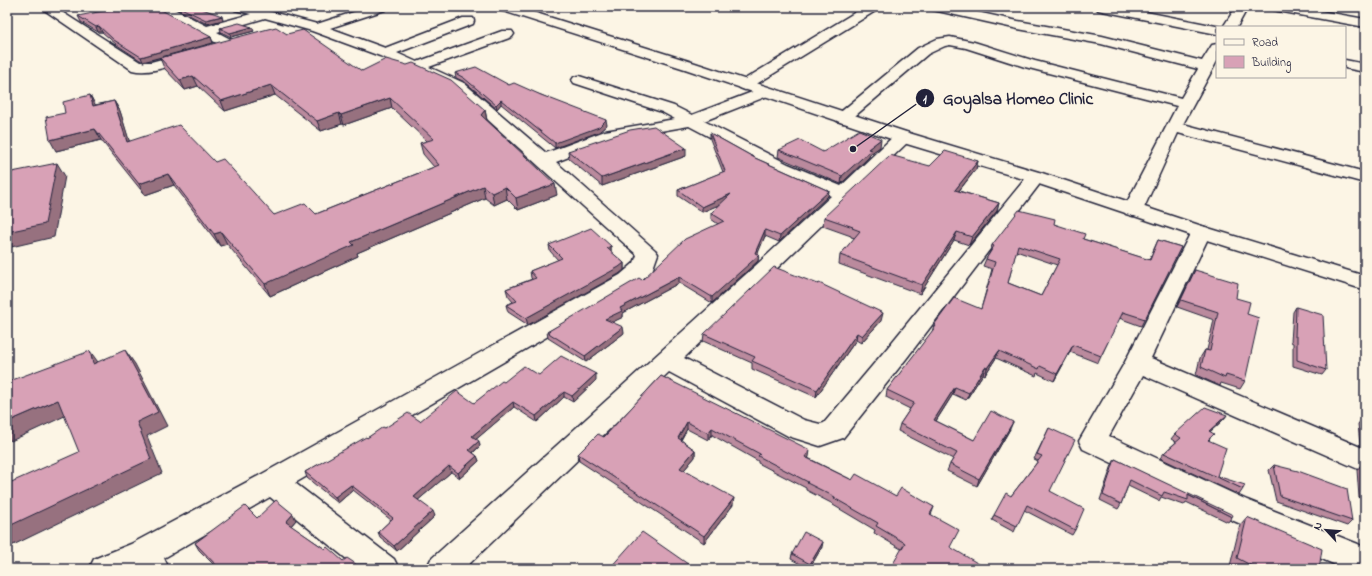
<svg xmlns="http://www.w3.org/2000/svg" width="1372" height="576" viewBox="0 0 1372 576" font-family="'Indie Flower',sans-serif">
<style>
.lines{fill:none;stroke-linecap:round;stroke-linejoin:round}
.street-casing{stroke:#22223b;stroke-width:3}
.secondary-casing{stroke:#22223b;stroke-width:3}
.street{fill:#fcf5e5;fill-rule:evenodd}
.secondary{fill:#fcf5e5;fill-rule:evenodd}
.wall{fill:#ba8a9d;stroke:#22223b;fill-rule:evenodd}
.shaded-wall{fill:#97717f;stroke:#22223b}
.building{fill:#d8a1b6;stroke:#22223b;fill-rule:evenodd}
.leader{fill:none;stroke:#22223b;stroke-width:1.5}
.callout-dot{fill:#22223b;stroke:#fcf5e5;stroke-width:1.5}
.mark-label{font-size:12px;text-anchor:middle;font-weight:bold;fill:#fff}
.callout-label{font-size:17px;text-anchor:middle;font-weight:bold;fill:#22223b;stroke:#fcf5e5;stroke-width:3.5;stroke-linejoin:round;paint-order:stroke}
</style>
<rect width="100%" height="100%" fill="#fcf5e5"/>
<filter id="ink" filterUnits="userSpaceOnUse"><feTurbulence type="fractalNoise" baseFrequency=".025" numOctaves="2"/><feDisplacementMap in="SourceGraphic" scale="8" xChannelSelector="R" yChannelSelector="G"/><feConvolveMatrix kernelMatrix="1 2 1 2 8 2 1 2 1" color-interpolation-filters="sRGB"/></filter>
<g filter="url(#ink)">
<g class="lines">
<!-- street casing -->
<g class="street-casing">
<path id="street" d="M 40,7 L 54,7 L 140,62 L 151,62 L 191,51 L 196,52 L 198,55 L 196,58 C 177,63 152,75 132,70 Z
M 155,7 L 170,7 L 207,26 L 251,14 L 235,10 L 233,7 L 253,7 L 317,24 L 369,7 L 387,7 L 385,10 L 330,28 L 385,48 L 463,18 L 473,18 L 474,21 L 473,24 L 397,53 L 417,62 L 502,31 L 512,31 L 514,34 L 512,37 L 429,67 L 464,83 L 546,153 L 605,131 L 675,119 L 662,112 L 574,83 L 572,80 L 574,77 L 579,76 L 674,106 L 692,115 L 760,89 L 765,87 L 770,89 L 773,92 L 770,95 L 704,121 L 788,164 L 841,186 L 897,133 L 903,132 L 909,133 L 911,137 L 909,141 L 684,358 L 804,420 L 820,424 L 824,423 L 888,347 L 1030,173 L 1036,172 L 1042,173 L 1045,177 L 906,359 L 843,438 L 820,446 L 788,436 L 669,372 L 464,569 L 426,569 L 431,559 L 765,257 L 831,196 L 776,172 L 689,126 L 615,139 L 556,162 L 655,250 L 658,254 L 652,271 L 636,285 L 295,483 L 394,559 L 399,569 L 359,569 L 270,497 L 164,558 L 169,569 L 89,569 L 94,559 L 131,544 L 262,474 L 620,275 L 634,263 L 637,255 L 454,89 L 380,56 L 312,31 L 265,18 L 217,32 L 234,41 L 236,44 L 234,47 L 224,47 L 157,10 Z
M 864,7 L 879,7 L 877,10 L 750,88 L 745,90 L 740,88 L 737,85 L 740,82 Z
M 931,7 L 954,7 L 1018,21 L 1102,36 L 1202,61 L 1212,45 L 1217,44 L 1217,61 L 1183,124 L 1365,172 L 1365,183 L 1178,133 L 1143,210 L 1140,214 L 1133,216 L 1126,214 L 1123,210 L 1177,106 L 1025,67 L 966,48 L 950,45 L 945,46 L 928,54 L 849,121 L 843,123 L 837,121 L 835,118 L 837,115 L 918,48 L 937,39 L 950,37 L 974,42 L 1035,61 L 1181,98 L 1198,69 L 1101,44 L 1018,29 L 933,10 Z
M 1096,7 L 1121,7 L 1221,27 L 1217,27 L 1217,34 L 1102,11 L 1098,10 Z
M 1236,7 L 1248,7 L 1237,27 L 1223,27 Z
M 1272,7 L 1298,7 L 1365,19 L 1365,27 L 1278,11 L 1274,10 Z
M 1345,60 L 1365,64 L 1365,72 L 1345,68 Z
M 1201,226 L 1208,228 L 1211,232 L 1151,358 L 1365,449 L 1365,472 L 1143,375 L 1109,436 L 1247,500 L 1358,544 L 1365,548 L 1365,569 L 1345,569 L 1227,518 L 1083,449 L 1079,441 L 1125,362 L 1191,232 L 1194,228 Z"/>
</g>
<!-- secondary casing -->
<g class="secondary-casing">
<path id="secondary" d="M 498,7 L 517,7 L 695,63 L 909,133 L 1042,173 L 1208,228 L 1365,276 L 1365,290 L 1194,236 L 1030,181 L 897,141 L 685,69 L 500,10 Z"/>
</g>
<!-- street -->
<use href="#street" class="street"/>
<!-- secondary -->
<use href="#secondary" class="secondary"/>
</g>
<!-- wall -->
<path class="wall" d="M 175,7 L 197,7 L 223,20 L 207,24 L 175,8 Z
M 78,16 L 211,37 L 213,43 L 143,62 L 117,45 L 102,32 L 98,32 L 81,22 Z
M 220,28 L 254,31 L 231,37 L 221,32 Z
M 287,34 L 362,71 L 485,110 L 487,120 L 557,195 L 518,210 L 507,199 L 494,205 L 485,198 L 357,253 L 358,256 L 270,296 L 227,244 L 220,246 L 174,185 L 145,195 L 101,140 L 56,151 L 65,113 L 90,95 L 95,105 L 114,101 L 120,111 L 129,141 L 215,162 L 274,215 L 316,214 L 434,167 L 423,154 L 420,143 L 427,141 L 392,108 L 344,125 L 342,124 L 321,131 L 275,95 L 225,111 L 198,86 L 185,90 L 164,68 L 160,58 Z
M 455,73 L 509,85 L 541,95 L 607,125 L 599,132 L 555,148 L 501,104 L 497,109 L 465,82 L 456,78 Z
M 710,133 L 755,158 L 829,191 L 828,196 L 779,242 L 765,236 L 757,254 L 759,255 L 758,261 L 712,303 L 679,283 L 623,313 L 623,317 L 612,322 L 624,333 L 586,362 L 548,338 L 547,332 L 642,280 L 718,224 L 711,219 L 711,213 L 720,204 L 702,212 L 678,196 L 678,190 L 723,172 L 710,139 Z
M 880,147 L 870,154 L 869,157 L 841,184 L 778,157 L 779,150 L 823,152 Z
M 568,151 L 686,156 L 602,186 L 569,159 Z
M 978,161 L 976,169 L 959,191 L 999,203 L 997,211 L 969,245 L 954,240 L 920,294 L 839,264 L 840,255 L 855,238 L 851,237 L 851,236 L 823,226 L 824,217 L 930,166 Z
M 1054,224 L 1083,239 L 1149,260 L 1158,240 L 1181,247 L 1141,326 L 1119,318 L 1098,363 L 1070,352 L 1054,381 L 1037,373 L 1036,376 L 996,358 L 985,375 L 983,374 L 966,400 L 953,394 L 936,421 L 974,440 L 1010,429 L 977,486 L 947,471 L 950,464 L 953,459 L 898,431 L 900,424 L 910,409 L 886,397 L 887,390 L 932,332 L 934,325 L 981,309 L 992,269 L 983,266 L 986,259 L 990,252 L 992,245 ZM 1016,251 L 1057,265 L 1041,296 L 1008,283 Z
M 549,245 L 611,246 L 611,252 L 624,263 L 624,270 L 619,274 L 528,325 L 508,312 L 506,305 L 513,302 L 508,296 L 506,289 L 532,279 L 531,278 L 530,271 L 558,260 L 550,251 Z
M 1195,270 L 1236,298 L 1247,314 L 1245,381 L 1240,389 L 1221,383 L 1220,386 L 1196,375 L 1200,358 L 1205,350 L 1207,350 L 1214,320 L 1177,307 Z
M 1296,307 L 1326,370 L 1322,375 L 1293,366 L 1293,343 L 1291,342 L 1293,312 Z
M 881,321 L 861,343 L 856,340 L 816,397 L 752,369 L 752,363 L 703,341 L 704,334 Z
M 661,376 L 809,457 L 808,458 L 852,480 L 896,496 L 934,507 L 931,515 L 956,536 L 901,549 L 874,533 L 875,530 L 833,505 L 833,504 L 806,490 L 806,488 L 758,463 L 758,461 L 712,435 L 708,440 L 687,429 L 681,440 L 695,450 L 695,457 L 684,470 L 733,505 L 704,543 L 579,461 L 578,454 L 604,437 Z
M 1365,376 L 1365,390 L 1363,389 Z
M 596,380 L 573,402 L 564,397 L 537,422 L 514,407 L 476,439 L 480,446 L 473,453 L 477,456 L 479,461 L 460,478 L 451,472 L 418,500 L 435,516 L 397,551 L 380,537 L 378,532 L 391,520 L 353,490 L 338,503 L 307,478 L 305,472 L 385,428 L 420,421 L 474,403 L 504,382 Z
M 1227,415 L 1223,420 L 1210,432 L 1210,439 L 1209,440 L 1217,476 L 1243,489 L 1239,495 L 1160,458 L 1164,453 L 1176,442 L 1171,439 L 1175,434 Z
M 1362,419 L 1365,420 L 1365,448 L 1360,445 L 1358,424 Z
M 1049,428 L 1050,491 L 1075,530 L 1072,535 L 1024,510 L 1014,532 L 992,520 L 994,515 L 1011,496 L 1038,461 L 1034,459 Z
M 1115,459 L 1232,517 L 1228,522 L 1186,502 L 1184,505 L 1161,497 L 1159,501 L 1128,486 L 1121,504 L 1118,509 L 1100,500 L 1112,465 Z
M 1274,465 L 1352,521 L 1347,526 L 1276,501 L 1269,470 Z
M 1361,465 L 1365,466 L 1365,500 L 1359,497 L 1357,470 Z
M 1247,517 L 1319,569 L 1235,569 L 1230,566 L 1240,525 Z
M 257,518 L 296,520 L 291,526 L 343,561 L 356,564 L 218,569 L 199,550 L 195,543 Z
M 822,547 L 809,569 L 791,559 L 792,554 Z
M 1356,565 L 1365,569 L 1353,569 Z"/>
<!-- shaded-wall -->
<path class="shaded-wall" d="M 80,7 L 100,7 L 82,11 Z
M 222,16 L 223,20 L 207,24 L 206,20 Z
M 99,26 L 102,32 L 98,32 L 96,27 Z
M 252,27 L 254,31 L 231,37 L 230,33 Z
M 211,37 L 213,43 L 143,62 L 141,57 Z
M 193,76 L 198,86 L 185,90 L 180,80 Z
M 271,85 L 275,95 L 225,111 L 221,101 Z
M 90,95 L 96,106 L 93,106 Z
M 390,98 L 392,108 L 344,125 L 341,115 Z
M 501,100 L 501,104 L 497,109 L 496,105 Z
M 114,101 L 120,111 L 133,153 L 127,142 Z
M 485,110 L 487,121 L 481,115 Z
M 339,113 L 342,124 L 321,131 L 317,121 Z
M 606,120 L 607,125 L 599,132 L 555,148 L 555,143 Z
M 95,129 L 101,140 L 56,151 L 50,140 Z
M 881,139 L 880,147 L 870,154 L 869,157 L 841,184 L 842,176 L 868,149 Z
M 686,148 L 686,156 L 602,186 L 602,178 Z
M 978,161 L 976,169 L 953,198 L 955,190 Z
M 57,163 L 65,176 L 54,237 L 7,248 L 7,232 Z
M 168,174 L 174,185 L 145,195 L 139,184 Z
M 555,184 L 557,195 L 518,210 L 516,198 Z
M 483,186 L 485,198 L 357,253 L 358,256 L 270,296 L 265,284 L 351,242 Z
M 505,187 L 507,199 L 494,205 L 492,193 Z
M 829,191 L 828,196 L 779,242 L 780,236 Z
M 731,194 L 731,200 L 702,212 L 702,207 Z
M 999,203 L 997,211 L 969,245 L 972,237 Z
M 765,230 L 765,236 L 756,258 L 759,255 L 758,261 L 712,303 L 712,297 L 755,253 Z
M 221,232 L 227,244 L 220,246 L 214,234 Z
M 957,232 L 954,240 L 920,294 L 922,285 Z
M 611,246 L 611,252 L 607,248 Z
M 624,263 L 624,270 L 619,274 L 528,325 L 526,318 Z
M 679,277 L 679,283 L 623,313 L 623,317 L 605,326 L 605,319 L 620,308 Z
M 883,313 L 881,321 L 861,343 L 862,336 Z
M 623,327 L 624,333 L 586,362 L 585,356 Z
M 857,333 L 856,340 L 816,397 L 817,390 Z
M 1073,345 L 1070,352 L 1054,381 L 1057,374 Z
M 125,350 L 135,364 L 167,426 L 147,436 L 162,473 L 7,548 L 7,527 L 137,422 Z
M 90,351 L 100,365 L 93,364 Z
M 999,351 L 996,358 L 985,375 L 987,368 Z
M 985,367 L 983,374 L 966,400 L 969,393 Z
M 596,374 L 596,380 L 573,402 L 572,396 Z
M 955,387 L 953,394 L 932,427 L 934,420 Z
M 564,392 L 564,397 L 537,422 L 536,416 Z
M 58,400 L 69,414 L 11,441 L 7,436 L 7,422 Z
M 513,402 L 514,407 L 473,442 L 472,436 Z
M 1227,415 L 1223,420 L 1205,436 L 1209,431 Z
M 687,422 L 687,429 L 678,445 L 678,438 Z
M 1013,422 L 1010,429 L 977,486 L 979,479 Z
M 712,428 L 712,435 L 708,440 L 708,433 Z
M 479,441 L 480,446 L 470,455 L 469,450 Z
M 695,450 L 695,457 L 680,475 L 680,468 Z
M 810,450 L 809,457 L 804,464 L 805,457 Z
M 477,456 L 479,461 L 460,478 L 458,473 Z
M 449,466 L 451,472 L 416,502 L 414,497 Z
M 351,485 L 353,490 L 338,503 L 335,497 Z
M 734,498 L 733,505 L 704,543 L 704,536 Z
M 433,511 L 435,516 L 397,551 L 394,546 Z
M 293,514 L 296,520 L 289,528 L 286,522 Z
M 823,542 L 822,547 L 809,569 L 810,564 Z
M 394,564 L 396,569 L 389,569 Z"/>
<!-- building -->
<path class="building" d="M 123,7 L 156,7 L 211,37 L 141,57 L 114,40 L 99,26 L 96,27 L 78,16 Z
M 179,7 L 197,7 L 222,16 L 206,20 Z
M 239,23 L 252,27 L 230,33 L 220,28 Z
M 276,27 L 287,34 L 303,30 L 362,71 L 386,59 L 407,65 L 413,63 L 451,80 L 485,110 L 481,115 L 555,184 L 516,198 L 505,187 L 492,193 L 483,186 L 351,242 L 354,245 L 265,284 L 221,232 L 214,234 L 168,174 L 139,184 L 95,129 L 50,140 L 46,117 L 65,113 L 63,102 L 90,95 L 93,106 L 114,101 L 127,142 L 179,125 L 215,162 L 223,159 L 274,215 L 305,203 L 316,214 L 439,165 L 420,143 L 434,139 L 390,98 L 341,115 L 339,113 L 317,121 L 271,85 L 221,101 L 193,76 L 180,80 L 160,58 L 268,29 Z
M 476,67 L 509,85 L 514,83 L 541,95 L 606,120 L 599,127 L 555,143 L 501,100 L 496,105 L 464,78 L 455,73 Z
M 654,126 L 686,148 L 602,178 L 568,151 L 630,130 Z
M 859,130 L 881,139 L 868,149 L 871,150 L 842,176 L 779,150 L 800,140 L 823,152 Z
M 710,133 L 755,158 L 829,191 L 780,236 L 765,230 L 755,253 L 759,255 L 712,297 L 679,277 L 620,308 L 622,311 L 605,319 L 623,327 L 585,356 L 547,332 L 639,278 L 642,280 L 685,239 L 724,221 L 711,213 L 731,194 L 702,207 L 678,190 L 725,171 Z
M 945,151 L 978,161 L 955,190 L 999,203 L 972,237 L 957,232 L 922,285 L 840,255 L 860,231 L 852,228 L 853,227 L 824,217 L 890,155 L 930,166 Z
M 57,163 L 45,224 L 7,232 L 7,173 Z
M 1019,210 L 1055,219 L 1054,224 L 1085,234 L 1083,239 L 1150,260 L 1158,240 L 1181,247 L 1145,319 L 1123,312 L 1101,356 L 1073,345 L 1057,374 L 1040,366 L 1039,369 L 999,351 L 987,368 L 985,367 L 969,393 L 955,387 L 934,420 L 974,440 L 991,411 L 1013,422 L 979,479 L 950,464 L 957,453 L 900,424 L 914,403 L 887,390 L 936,326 L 934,325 L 954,298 L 981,309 L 995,262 L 986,259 L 994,246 L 992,245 ZM 1018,245 L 1060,259 L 1041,296 L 1008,283 Z
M 591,228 L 611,246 L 607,248 L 624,263 L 619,267 L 526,318 L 506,305 L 517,301 L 506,289 L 536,278 L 530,271 L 562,258 L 549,245 Z
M 774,267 L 818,284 L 819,283 L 883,313 L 862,336 L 857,333 L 817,390 L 752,361 L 755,357 L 704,334 Z
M 1195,270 L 1238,283 L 1236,298 L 1250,302 L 1247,314 L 1259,318 L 1245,381 L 1226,375 L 1225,378 L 1201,367 L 1205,350 L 1210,351 L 1218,312 L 1181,300 Z
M 1296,307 L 1323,315 L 1326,370 L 1297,360 L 1297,337 L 1295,337 Z
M 125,350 L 158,412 L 137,422 L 151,459 L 7,527 L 7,484 L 79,452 L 58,400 L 7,422 L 7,382 L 90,351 L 93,364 Z
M 561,356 L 596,374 L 572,396 L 564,392 L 536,416 L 513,402 L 472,436 L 479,441 L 469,450 L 477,456 L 458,473 L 449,466 L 414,497 L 433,511 L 394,546 L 378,532 L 393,518 L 351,485 L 335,497 L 305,472 L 366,437 L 367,438 L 383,427 L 385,428 L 408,413 L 420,421 L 457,391 L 474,403 L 502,381 L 504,382 L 524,366 L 539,375 Z
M 661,376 L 810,450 L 805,457 L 852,480 L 856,474 L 896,496 L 901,488 L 934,507 L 930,514 L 959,530 L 950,547 L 984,567 L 983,569 L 890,569 L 905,543 L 876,526 L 878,523 L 834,498 L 835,497 L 807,483 L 808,482 L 758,456 L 760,454 L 712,428 L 708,433 L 687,422 L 678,438 L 695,450 L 680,468 L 734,498 L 704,536 L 578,454 L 598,434 L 604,437 Z
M 1205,407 L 1227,415 L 1209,431 L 1214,434 L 1208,440 L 1226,448 L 1217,476 L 1245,485 L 1243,489 L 1164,453 L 1181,438 L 1175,434 Z
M 1362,419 L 1365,420 L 1365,440 Z
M 1049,428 L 1075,440 L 1050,491 L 1084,509 L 1075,530 L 1027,505 L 1017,526 L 994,515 L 1006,493 L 1011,496 L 1042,456 L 1037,454 Z
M 1115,459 L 1233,515 L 1232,517 L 1188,495 L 1188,500 L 1164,492 L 1162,496 L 1130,480 L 1121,504 L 1103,495 Z
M 1274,465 L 1298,471 L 1347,489 L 1352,521 L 1280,496 Z
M 1361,465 L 1365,466 L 1365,493 L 1364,492 Z
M 276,500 L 293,514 L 286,522 L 325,549 L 327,547 L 343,561 L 347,558 L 356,564 L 394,564 L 389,569 L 218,569 L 219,568 L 195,543 L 245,506 L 257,518 Z
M 1247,517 L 1322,549 L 1319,569 L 1258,569 L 1237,558 Z
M 642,532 L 695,569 L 609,569 Z
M 804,532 L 823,542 L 810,564 L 792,554 Z
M 1356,565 L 1363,565 L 1365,566 L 1365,569 L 1356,569 Z"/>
</g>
<!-- callouts -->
<path class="leader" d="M853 149L925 98"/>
<g class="callout-dot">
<circle cx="853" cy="149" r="4"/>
<circle cx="925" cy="98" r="10"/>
</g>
<g class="mark-label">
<text x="925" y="103">1</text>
</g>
<g class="callout-label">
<text x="1018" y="104">Goyalsa Homeo Clinic</text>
</g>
<!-- margin -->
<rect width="1372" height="576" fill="none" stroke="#fcf5e5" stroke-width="24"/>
<rect x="12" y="12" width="1348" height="552" fill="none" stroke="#22223b" stroke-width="1.5" filter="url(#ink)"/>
<!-- legend -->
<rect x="1216" y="26" width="130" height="52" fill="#fcf5e5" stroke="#a5a1a1"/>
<rect x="1224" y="39" width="20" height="6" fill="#fcf5e5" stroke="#a5a1a1"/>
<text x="1252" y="46" font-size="12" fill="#22223b">Road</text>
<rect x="1224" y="56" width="20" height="12" fill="#d8a1b6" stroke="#a5a1a1"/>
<text x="1252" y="66" font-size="12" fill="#22223b">Building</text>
<!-- north arrow -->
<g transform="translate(1326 530) rotate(296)" stroke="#fcf5e5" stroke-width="3" paint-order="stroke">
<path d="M0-3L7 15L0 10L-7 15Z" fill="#22223b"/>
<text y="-6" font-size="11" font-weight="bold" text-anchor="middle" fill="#22223b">N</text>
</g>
</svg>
